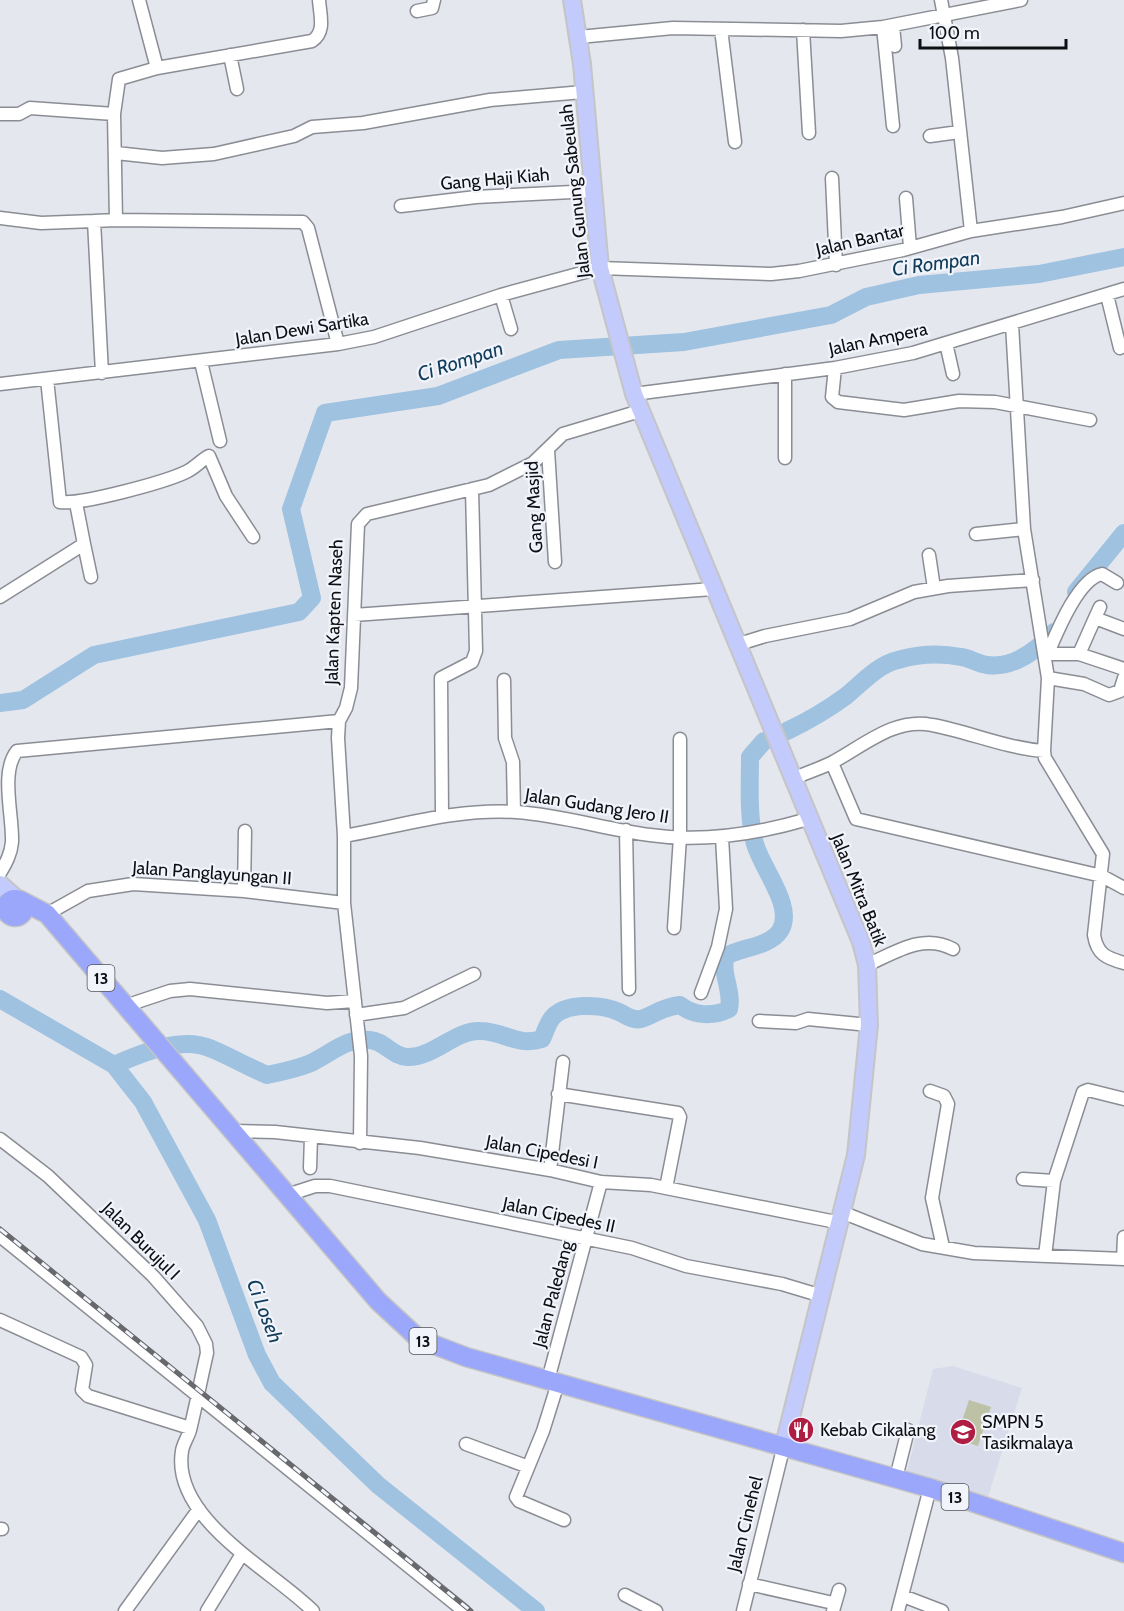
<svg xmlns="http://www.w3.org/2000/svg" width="1124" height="1611" viewBox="0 0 1124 1611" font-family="Cabin,sans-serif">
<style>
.built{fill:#d8dbea}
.green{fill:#bdc1a5}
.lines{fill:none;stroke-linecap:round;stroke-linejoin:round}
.river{stroke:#9ec2e0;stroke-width:18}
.minor-casing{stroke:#8b8d94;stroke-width:15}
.major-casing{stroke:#c5c5c6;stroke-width:20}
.highway-casing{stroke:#c5c5c6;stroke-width:21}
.minor{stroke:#fff;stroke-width:12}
.major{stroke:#c3cafc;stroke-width:16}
.highway{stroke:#9ba7fa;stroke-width:18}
.rail-casing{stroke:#68696d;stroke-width:5}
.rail{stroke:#f2f4fc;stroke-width:3;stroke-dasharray:9;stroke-linecap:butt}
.labels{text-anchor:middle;stroke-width:4.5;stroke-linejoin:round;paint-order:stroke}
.shield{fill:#f2f4fc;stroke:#525458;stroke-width:1.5}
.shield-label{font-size:16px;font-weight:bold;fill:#0e0f11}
.street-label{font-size:18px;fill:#0e0f11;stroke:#f2f4fc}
.poi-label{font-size:18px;fill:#0e0f11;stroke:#f2f4fc;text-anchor:start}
.water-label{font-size:20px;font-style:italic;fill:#113c5a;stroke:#f2f4fc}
</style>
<rect width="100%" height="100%" fill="#e5e7ee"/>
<!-- built -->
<path class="built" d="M 953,1366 L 1022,1388 L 987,1500 L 906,1475 L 933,1369 Z"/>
<!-- green -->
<path class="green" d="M 969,1400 L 991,1407 L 978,1446 L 956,1439 Z"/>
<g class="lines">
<!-- river -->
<path class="river" d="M 1076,592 L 1124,533
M 0,703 L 23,700 L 94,655 L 299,612 L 312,598 L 291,509 L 325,413 L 438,396 L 559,350 L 684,342 L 831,315 L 866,297 L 919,285 L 1039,274 L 1124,257
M 787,731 C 808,721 827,710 846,696 C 862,683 877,665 898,660 C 919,654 940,653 961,657 C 970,658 978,664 987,665 C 1014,669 1037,650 1054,632
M 0,999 L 114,1065 L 143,1102 L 207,1220 L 257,1355 L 272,1383 L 378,1485 L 536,1611
M 114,1065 C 143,1053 181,1035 212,1049 C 231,1057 248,1067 267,1075 C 281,1072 297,1069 311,1063 C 330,1054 347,1037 370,1040 C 384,1041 392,1056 407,1057 C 433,1058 455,1030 480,1031 C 504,1031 517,1047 542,1039 C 545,1032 548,1023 552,1018 C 565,1002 602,1004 619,1012 C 626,1015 632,1021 641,1019 C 655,1015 661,1007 680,1005 C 694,1016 713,1017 729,1009 C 733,990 720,973 726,956 C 742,947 769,947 780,931 C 796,906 759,866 754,840 C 748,814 750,784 750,757 L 764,741"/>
<!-- minor casing -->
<g class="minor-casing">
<path id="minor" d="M 139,0 L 157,68
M 319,0 C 320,15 326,32 312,41 L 157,68 L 119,79 L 114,114 L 116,220 L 303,222 L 308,228 L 338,344
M 941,0 L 952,58 L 971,231
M 417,11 L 432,8 L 434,0
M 893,26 L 895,46
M 883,27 L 893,126
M 721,29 L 735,142
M 803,30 L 809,133
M 579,37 L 673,28 L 841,31 L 883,27 L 1021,0
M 230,55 L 237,89
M 0,114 L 19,114 L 30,108 L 114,114
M 930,136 L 959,132
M 116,153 L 162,158 L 214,154 L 294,136 L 312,127 L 363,123 L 490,100 L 583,92
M 832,178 L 836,265
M 906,198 L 910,247
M 401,206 L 476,197 L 592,191
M 0,218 L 41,223 L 94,221
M 501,295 L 511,329
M 1107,295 L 1120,348
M 1012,324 L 1024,529 L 1048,678 L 1044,751 L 1045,758 L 1103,854 L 1094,935 C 1097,954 1106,958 1124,963
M 946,343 L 953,374
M 201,362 L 220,441
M 835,368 L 832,397 L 838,402 L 904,410 L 959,401 L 995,402 L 1090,420
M 102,373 L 94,221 L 116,220
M 785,374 L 785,458
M 47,379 L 60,502 C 81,505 165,482 186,472 C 195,468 201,460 209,456 L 226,496 L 253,537
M 0,384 L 338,344 L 374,337 L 501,295 L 600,268 L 771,274 L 799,271 L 903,250 L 971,231 L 1062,217 L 1124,203
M 634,394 L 835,368 L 913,353 L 1124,289
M 548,450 L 555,562
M 76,503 L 84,544
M 976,534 L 1024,529
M 929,555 L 934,588
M 0,597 L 84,544 L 91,577
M 1100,607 L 1095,618 L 1124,629
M 354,615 L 713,589
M 736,645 L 765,636 L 850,619 L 914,592 L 948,586 L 1033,580
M 1048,653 C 1057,632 1078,579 1102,574 L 1117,583
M 1044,654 L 1079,654 L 1124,669
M 1079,654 L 1095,618
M 1048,678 L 1084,684 L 1109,695 L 1120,691 L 1124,678
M 504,680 L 505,738 L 513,762 L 514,812
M 832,763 L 856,819 L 1102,876 L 1124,888
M 793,779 C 805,773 819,769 831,763 C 862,747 894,717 932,725 C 970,732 1005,748 1044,751
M 442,815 L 441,678 L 472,662 L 476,651 L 472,489
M 626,830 L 629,989
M 344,836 C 401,826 457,808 516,812 C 561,815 605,829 650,835 C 704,843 757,834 808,819
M 0,873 C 6,863 11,854 12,842 C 13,815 0,772 17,751 L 339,721
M 244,891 L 245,831
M 47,914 L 88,891 L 133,884 L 244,891 L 344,903
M 674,928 L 680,837 L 680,739
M 867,965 C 896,952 923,933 953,949
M 701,993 L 718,947 L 726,909 L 722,837
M 125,1006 L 170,991 L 190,989 L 327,1003 L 355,1001
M 356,1015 L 404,1008 L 474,974
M 759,1021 L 796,1023 L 808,1019 L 869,1025
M 930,1091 L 944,1096 L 948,1104 L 932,1198 L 943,1247
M 558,1094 L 678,1113 L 680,1117 L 666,1188
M 234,1131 L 275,1132 L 420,1148 L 550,1170 L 601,1182 L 651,1185 L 841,1223
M 0,1139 L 48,1176 L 153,1276 L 197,1326 L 206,1344 L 207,1353 C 201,1379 196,1405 190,1430 C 188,1437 183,1444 182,1451 C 171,1519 272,1570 313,1611
M 360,1143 L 361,1056 L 344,903 L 344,836 L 338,738 L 339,721 L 346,708 L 351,688 L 358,524 L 367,514 L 489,485 L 533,463 L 563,434 L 640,411
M 310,1168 L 311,1137
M 550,1170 L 563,1062
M 1023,1179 L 1054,1181
M 287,1195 L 315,1186 L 330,1186 L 632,1248 L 686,1266 L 782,1284 L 822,1296
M 844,1213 L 922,1244 L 974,1253 L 1124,1259
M 0,1236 L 464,1611
M 1045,1256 L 1054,1181 L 1083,1092 L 1088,1090 L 1124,1099
M 1123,1259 L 1124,1237
M 0,1320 L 81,1357 L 86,1365 L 82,1390 L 88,1396 L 190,1428
M 548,1380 L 601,1182
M 558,1383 L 543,1431 L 516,1497 L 519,1501 L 564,1520
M 466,1444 L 526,1466
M 896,1478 L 908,1430
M 0,1529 L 2,1529
M 749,1584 L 833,1603
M 625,1595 L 656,1611
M 903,1596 L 942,1611
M 125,1611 L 199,1509
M 207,1611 L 242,1554
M 743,1611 L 784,1445
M 833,1611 L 839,1590
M 898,1611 L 930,1488"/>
</g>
<!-- major casing -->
<g class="major-casing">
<path id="major" d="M 572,0 L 582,64 L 600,268 L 634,394 L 861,942 L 867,965 L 869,1025 L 856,1155 L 784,1445
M 0,884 L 17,899"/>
</g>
<!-- highway casing -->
<g class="highway-casing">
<path id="highway" d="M6 908a9 9 0 1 1 18 0a9 9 0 1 1-18 0Z
M 20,900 L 47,914 L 378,1301 L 419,1339 L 466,1357 L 930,1488 L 1124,1553"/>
</g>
<!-- minor -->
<use href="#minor" class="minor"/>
<!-- major -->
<use href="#major" class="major"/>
<!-- highway -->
<use href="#highway" class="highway"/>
<!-- rail casing -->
<g class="rail-casing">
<path id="rail" d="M 0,1229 L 471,1611"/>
</g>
<!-- rail -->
<use href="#rail" class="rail"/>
</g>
<!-- icons -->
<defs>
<g id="restaurant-disc" transform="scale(1.35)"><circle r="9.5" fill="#b01d43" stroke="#f2f4fc"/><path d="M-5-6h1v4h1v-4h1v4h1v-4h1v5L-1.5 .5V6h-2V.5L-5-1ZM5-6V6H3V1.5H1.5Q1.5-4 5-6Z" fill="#fff"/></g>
<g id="school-disc" transform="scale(1.35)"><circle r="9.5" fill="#b01d43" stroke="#f2f4fc"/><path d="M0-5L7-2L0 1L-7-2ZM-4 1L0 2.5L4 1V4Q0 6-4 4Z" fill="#fff"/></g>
</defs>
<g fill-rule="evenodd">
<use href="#restaurant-disc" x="801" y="1430"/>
<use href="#school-disc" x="963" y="1432"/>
</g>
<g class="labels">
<!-- shield labels -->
<g class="shield">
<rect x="87.5" y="965" width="27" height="26" rx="4.5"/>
<rect x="409.5" y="1328" width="27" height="26" rx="4.5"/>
<rect x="941.5" y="1484" width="27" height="26" rx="4.5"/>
</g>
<g class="shield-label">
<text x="101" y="984">13</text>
<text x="423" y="1347">13</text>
<text x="955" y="1503">13</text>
</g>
<!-- street labels -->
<g class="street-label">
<text transform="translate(495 179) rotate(-5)" y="6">Gang Haji Kiah</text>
<text transform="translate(575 191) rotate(-96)" y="6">Jalan Gunung Sabeulah</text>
<text transform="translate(860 240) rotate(-13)" y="6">Jalan Bantar</text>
<text transform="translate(302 329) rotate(-9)" y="6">Jalan Dewi Sartika</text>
<text transform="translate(878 339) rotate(-12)" y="6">Jalan Ampera</text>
<text transform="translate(534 507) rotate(-93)" y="6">Gang Masjid</text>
<text transform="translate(334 612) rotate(-88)" y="6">Jalan Kapten Naseh</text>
<text transform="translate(597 806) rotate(9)" y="6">Jalan Gudang Jero II</text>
<text transform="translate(212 873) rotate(4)" y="6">Jalan Panglayungan II</text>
<text transform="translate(859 890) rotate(68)" y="6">Jalan Mitra Batik</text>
<text transform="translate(542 1152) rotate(11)" y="6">Jalan Cipedesi I</text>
<text transform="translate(559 1215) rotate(12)" y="6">Jalan Cipedes II</text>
<text transform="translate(141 1241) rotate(45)" y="6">Jalan Burujul I</text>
<text transform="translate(553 1294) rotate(-75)" y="6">Jalan Paledang</text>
<text transform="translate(745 1524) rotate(-76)" y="6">Jalan Cinehel</text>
</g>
<!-- poi labels -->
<g class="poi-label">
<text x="982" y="1428">SMPN 5<tspan x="982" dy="21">Tasikmalaya</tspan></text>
<text x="820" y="1436">Kebab Cikalang</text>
</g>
<!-- water labels -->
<g class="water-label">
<text transform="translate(936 263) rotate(-8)" y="7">Ci Rompan</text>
<text transform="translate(460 361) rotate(-18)" y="7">Ci Rompan</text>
<text transform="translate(265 1311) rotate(69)" y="7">Ci Loseh</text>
</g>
</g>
<!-- scale -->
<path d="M920 39v9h146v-9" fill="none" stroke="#0e0f11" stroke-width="3"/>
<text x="929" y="39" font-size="18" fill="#0e0f11" stroke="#f2f4fc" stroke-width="4.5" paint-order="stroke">100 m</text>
</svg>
